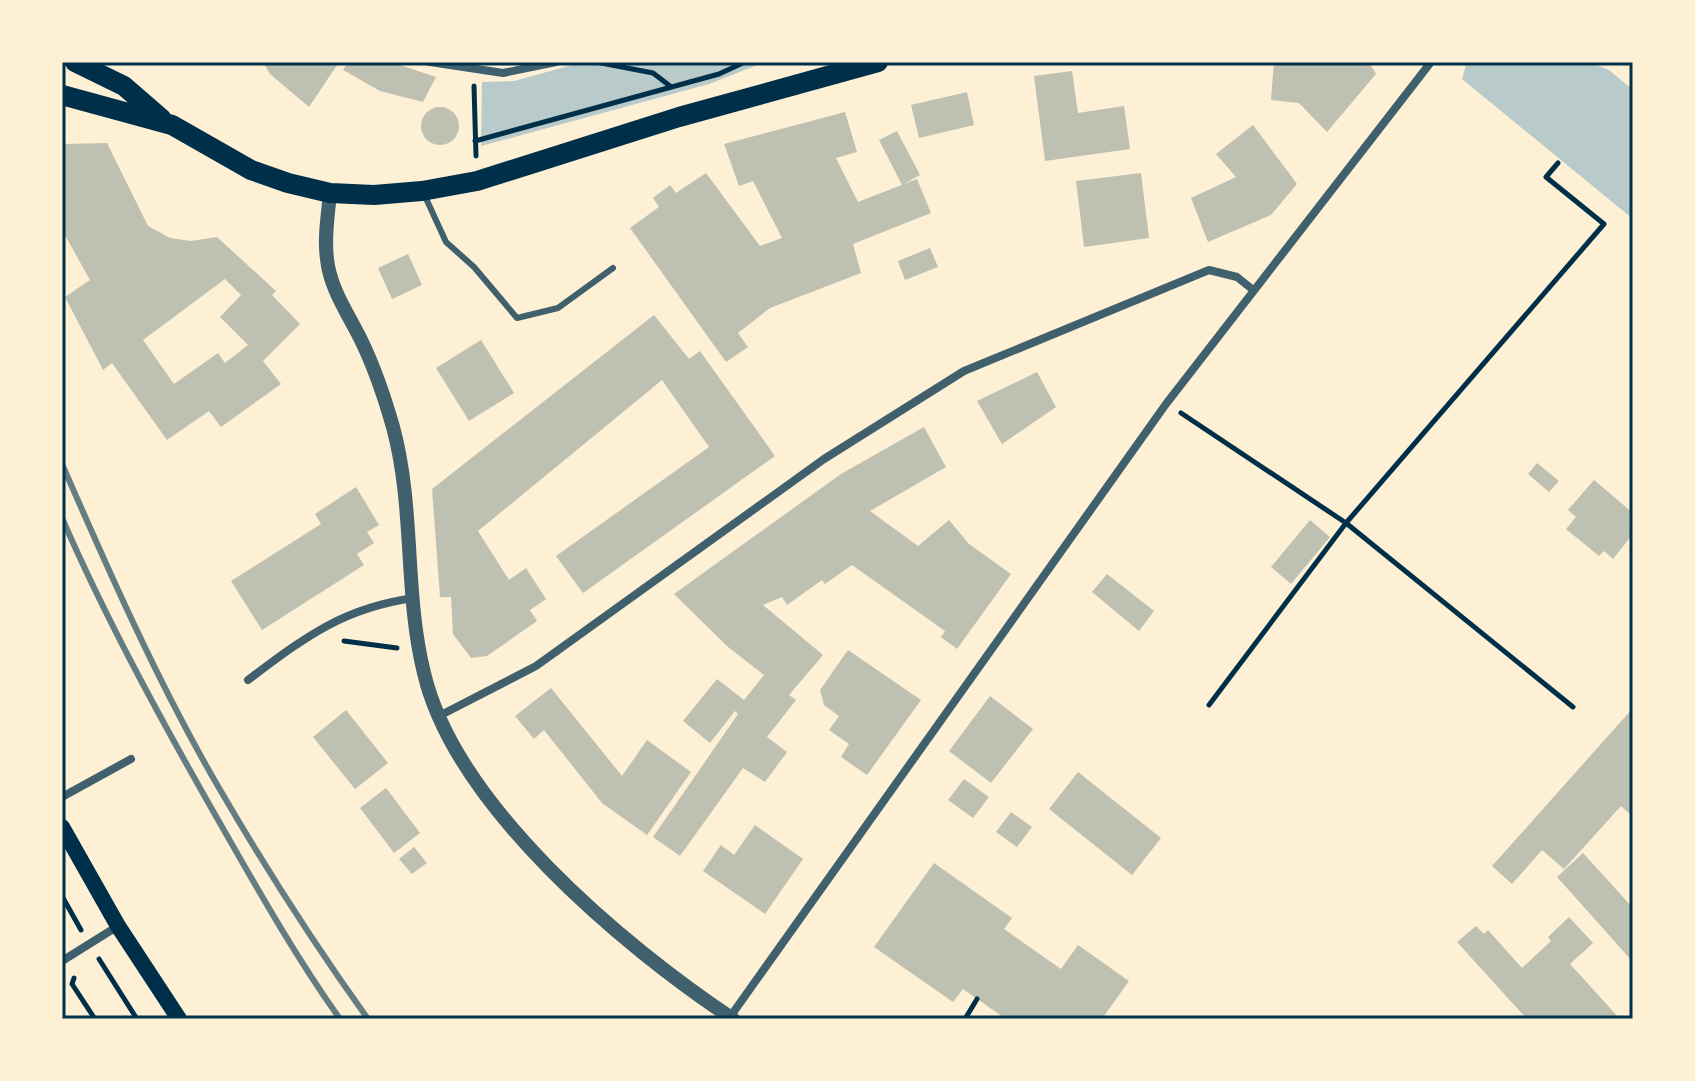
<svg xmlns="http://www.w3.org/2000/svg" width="1695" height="1081" viewBox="0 0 1695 1081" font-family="Commissioner,sans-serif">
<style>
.green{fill:#b9caca}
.building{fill:#bec0b2;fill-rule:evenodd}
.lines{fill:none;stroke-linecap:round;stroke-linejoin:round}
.path{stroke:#003049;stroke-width:5}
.service{stroke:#3f606c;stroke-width:6}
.minor{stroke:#3f606c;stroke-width:8}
.tertiary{stroke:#3f606c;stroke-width:14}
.secondary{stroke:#003049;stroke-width:16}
.primary{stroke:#003049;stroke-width:20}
.rail{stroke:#657d81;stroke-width:6}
.neatline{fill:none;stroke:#003049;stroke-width:3}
</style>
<rect width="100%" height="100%" fill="#fdf0d5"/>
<!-- green -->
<path class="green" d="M 583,62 L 765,62 L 709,84 L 481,146 L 482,82 L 514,81 Z
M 1467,62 L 1588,62 L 1609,70 L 1633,90 L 1633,219 L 1462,79 Z"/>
<!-- building -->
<path class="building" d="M 263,62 L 339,62 L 309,107 L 270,74 Z
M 348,62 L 391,62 L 436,77 L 423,102 L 380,91 L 343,70 Z
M 1274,62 L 1369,62 L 1376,74 L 1327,132 L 1299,103 L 1271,100 Z
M 1072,71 L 1078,113 L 1124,106 L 1130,149 L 1045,161 L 1034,76 Z
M 967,92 L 974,125 L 919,138 L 911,105 Z
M421 126a19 19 0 1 1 38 0a19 19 0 1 1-38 0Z
M 845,112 L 857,152 L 836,158 L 858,202 L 917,179 L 931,213 L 853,244 L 861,273 L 770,308 L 738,333 L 748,347 L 726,362 L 630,228 L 659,207 L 653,198 L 670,185 L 676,193 L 706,173 L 760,246 L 782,238 L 753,181 L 739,186 L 724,144 Z
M 1253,125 L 1297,184 L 1271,215 L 1208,242 L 1191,198 L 1236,177 L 1216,154 Z
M 897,131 L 920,175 L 902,185 L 879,140 Z
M 107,143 L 148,226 L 170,238 L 191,241 L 217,237 L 276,291 L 272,295 L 300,324 L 263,361 L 281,384 L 221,427 L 209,411 L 167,440 L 112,363 L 103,370 L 65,297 L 90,280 L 62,230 L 62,144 ZM 225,279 L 241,295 L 220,317 L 248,345 L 225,363 L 218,353 L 174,384 L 143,340 Z
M 1141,173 L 1149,238 L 1084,247 L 1076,181 Z
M 930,248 L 938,267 L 905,280 L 898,261 Z
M 408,254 L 422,285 L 392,299 L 378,268 Z
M 654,315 L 689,359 L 700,351 L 775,456 L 583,593 L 556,556 L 709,447 L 662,380 L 478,531 L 509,580 L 526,568 L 546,599 L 530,610 L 537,621 L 487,656 L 471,658 L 453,634 L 451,597 L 440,597 L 432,489 Z
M 481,340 L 514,393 L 469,421 L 436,368 Z
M 1037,372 L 1056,407 L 1002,444 L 977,401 Z
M 924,427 L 946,467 L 870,511 L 918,546 L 949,520 L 969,544 L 1011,574 L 957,649 L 941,637 L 945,631 L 852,565 L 825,584 L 822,580 L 787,605 L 782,597 L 763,605 L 823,655 L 789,695 L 796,700 L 767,737 L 787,752 L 765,782 L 743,768 L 680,856 L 653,837 L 738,714 L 735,711 L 710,743 L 683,721 L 717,679 L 744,700 L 764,675 L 728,647 L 674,594 L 841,474 Z
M 1537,463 L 1559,481 L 1549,492 L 1528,474 Z
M 1594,480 L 1633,513 L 1629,520 L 1633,534 L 1613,559 L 1604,551 L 1599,556 L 1566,529 L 1576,517 L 1568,510 Z
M 356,487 L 379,525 L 367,532 L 374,543 L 357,554 L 364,565 L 262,630 L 231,581 L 321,524 L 315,514 Z
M 1310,520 L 1330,537 L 1291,584 L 1271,567 Z
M 1107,574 L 1154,611 L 1139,631 L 1092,592 Z
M 848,650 L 921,700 L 867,775 L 841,757 L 849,744 L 829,730 L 839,716 L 824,705 L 820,690 Z
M 551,688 L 622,776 L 647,740 L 691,772 L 647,835 L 602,803 L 544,730 L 534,739 L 515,716 Z
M 990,696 L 1033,729 L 991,783 L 949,751 Z
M 1633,708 L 1633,817 L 1621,806 L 1564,869 L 1542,850 L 1512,884 L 1492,866 Z
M 346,710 L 388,763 L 355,789 L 313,737 Z
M 1078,772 L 1161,838 L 1132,875 L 1049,809 Z
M 964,779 L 989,797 L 973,818 L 948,800 Z
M 386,788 L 420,833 L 394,853 L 360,808 Z
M 1011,812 L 1032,827 L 1017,847 L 996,832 Z
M 755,825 L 803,859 L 765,914 L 703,871 L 721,845 L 734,855 Z
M 414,847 L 427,863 L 412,874 L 399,859 Z
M 1583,853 L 1633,908 L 1633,962 L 1557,877 Z
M 934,863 L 1012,918 L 1004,929 L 1061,969 L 1078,945 L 1129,981 L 1102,1019 L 1006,1019 L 963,989 L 953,1002 L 874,947 Z
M 1569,917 L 1593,943 L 1570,964 L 1620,1019 L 1527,1019 L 1457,942 L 1476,926 L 1484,934 L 1488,930 L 1522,968 L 1551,941 L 1548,937 Z"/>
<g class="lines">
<!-- path -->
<path class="path" d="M 596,62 L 653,73 L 670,86
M 474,86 L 476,156
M 475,141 L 719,74 L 745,62
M 1181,413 L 1346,523 L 1573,707
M 344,641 L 397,648
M 1209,705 L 1346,523 L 1604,224 L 1546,177 L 1558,163
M 62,896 L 81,930
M 99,959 L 137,1019
M 74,978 L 72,984 L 95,1019
M 965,1019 L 977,999"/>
<!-- service -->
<path class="service" d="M 424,194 L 446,242 L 474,267 L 517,318 L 558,308 L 613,268"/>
<!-- minor -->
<path class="minor" d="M 430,62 L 503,73 L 556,62
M 248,680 C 304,638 342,608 414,598
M 439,716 L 536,666 L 824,459 L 964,371 L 1209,270 L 1237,277 L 1252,289
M 62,797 L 131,759
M 62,961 L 118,926
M 730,1017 L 1166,404 L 1431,62"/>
<!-- tertiary -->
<path class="tertiary" d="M 330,193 C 328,215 324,237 327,259 C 330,289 349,315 362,342 C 375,369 385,399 393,427 C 415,508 404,593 424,673 C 455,805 623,946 733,1019"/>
<!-- secondary -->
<path class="secondary" d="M 62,827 L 118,926 L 179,1019"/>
<!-- primary -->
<path class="primary" d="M 75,62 L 124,86 L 162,119
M 62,95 L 172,125 L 251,170 L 288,183 L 330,193 L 374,195 L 422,191 L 477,181 L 679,117 L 878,62"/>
<!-- rail -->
<path class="rail" d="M 62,464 C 110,574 159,685 219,788 C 265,867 315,945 368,1019
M 62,518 C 106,619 159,716 213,811 C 253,881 293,953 340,1019"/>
</g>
<!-- border -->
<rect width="1695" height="1081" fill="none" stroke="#fdf0d5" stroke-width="128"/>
<rect x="64" y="64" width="1567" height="953" class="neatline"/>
</svg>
